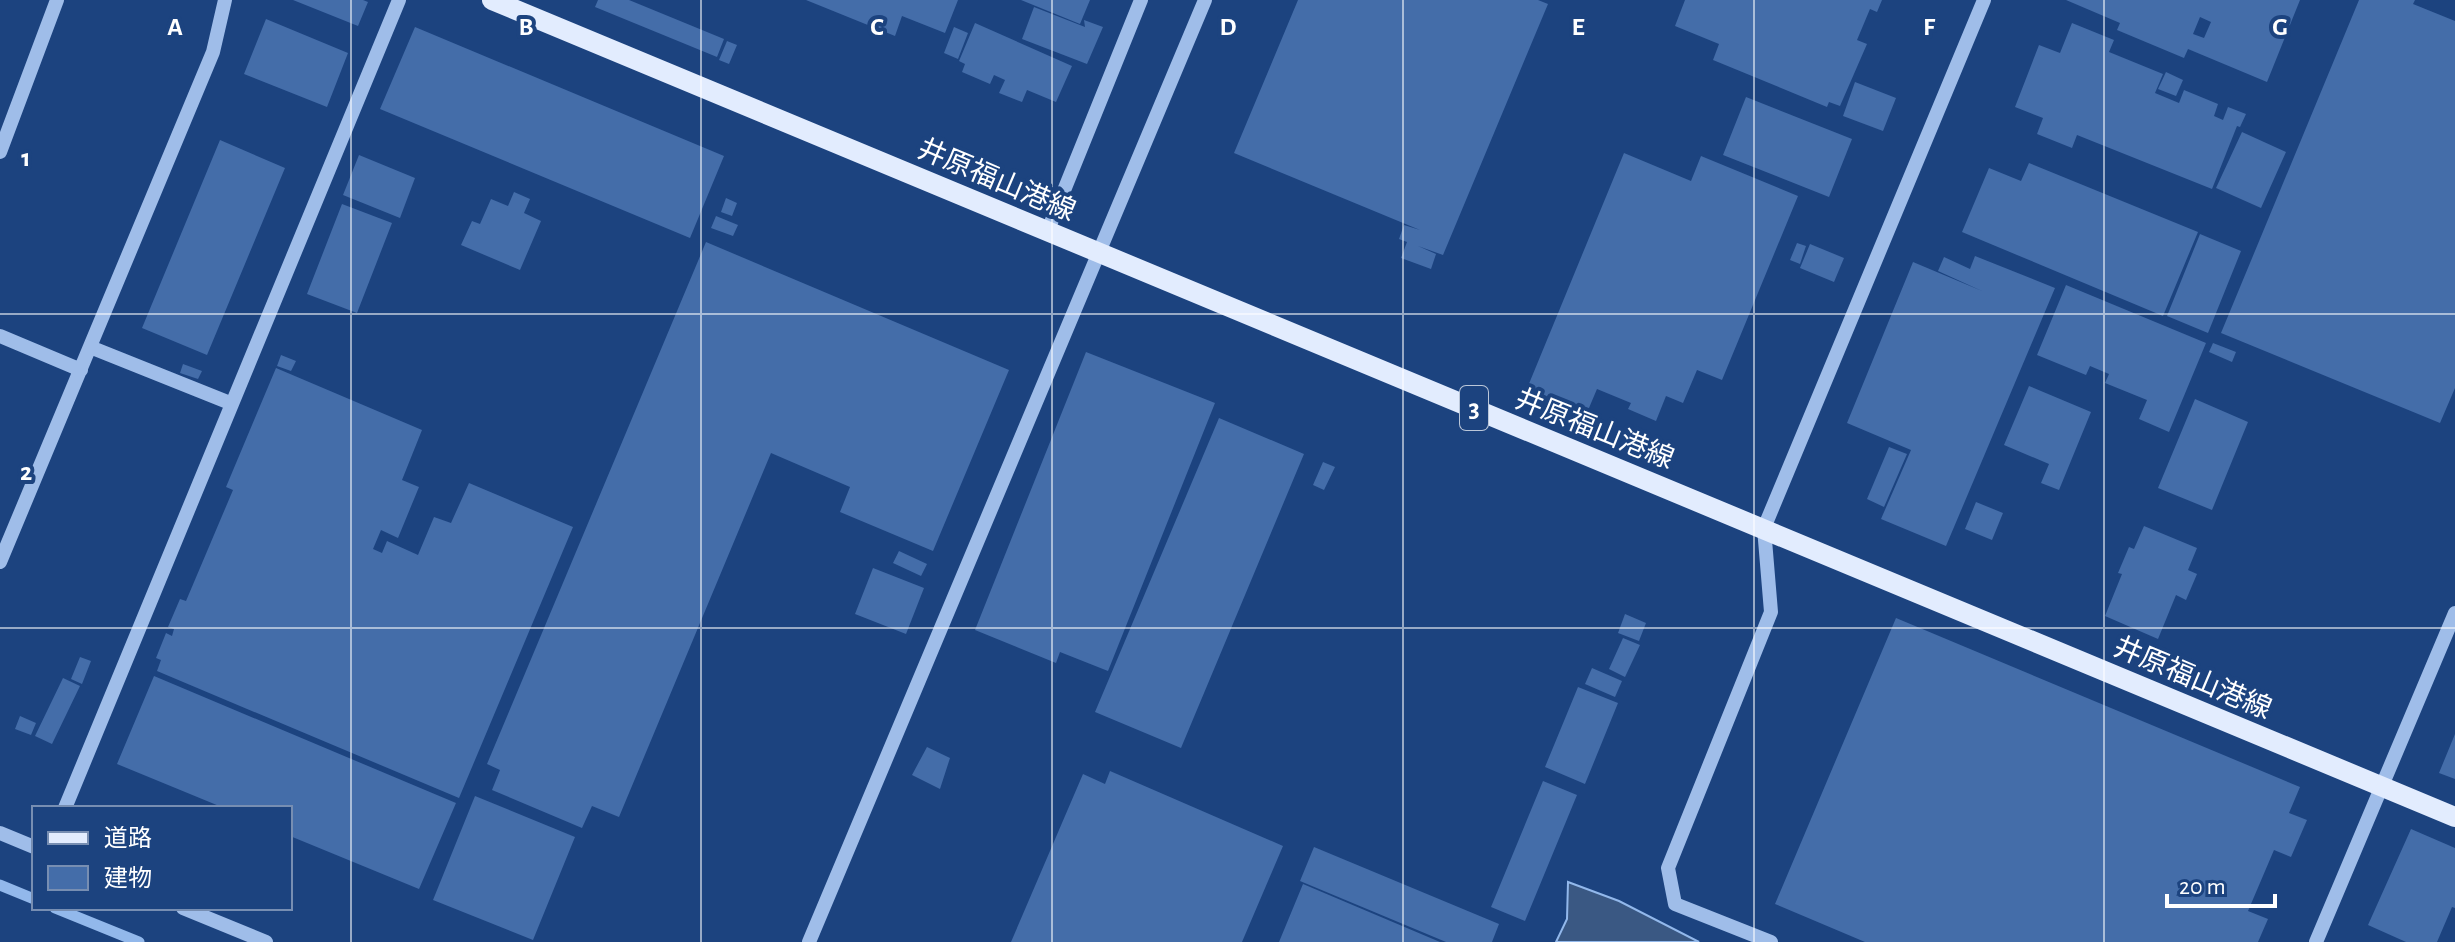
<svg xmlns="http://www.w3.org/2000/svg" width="2455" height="942" viewBox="0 0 2455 942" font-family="'Alegreya Sans','Noto Sans JP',sans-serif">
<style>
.water{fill:#3a5883;stroke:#92b8eb;stroke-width:2}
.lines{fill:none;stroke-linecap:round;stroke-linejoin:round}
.stream{stroke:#92b8eb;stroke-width:11}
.building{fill:#446da9;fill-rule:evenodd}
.minor{stroke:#9fbde9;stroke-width:14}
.major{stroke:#e2ecfe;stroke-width:20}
.grid{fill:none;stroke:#fff;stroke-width:2;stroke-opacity:0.55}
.labels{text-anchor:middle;stroke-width:8;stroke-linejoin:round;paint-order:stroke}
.shield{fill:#1c437f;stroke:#bbc7d9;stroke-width:2}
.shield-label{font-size:26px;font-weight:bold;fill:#fff}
.street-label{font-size:28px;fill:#fff;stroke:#1c437f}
.grid-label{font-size:26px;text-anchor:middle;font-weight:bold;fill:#fff;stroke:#1c437f;stroke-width:8;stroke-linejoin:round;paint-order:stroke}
</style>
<rect width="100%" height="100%" fill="#1c437f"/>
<!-- water -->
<path class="water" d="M 1568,882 L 1619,901 L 1699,942 L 1556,942 L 1567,919 Z"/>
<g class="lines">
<!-- stream -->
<path class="stream" d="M 0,885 L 34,899
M 55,908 L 139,942"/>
</g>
<!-- building -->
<path class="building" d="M 293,0 L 363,0 L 368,2 L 358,26 Z
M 598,0 L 629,0 L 724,39 L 717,57 L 595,7 Z
M 806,0 L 958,0 L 945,33 L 902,16 L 895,36 Z
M 1021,0 L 1090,0 L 1080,24 Z
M 1298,0 L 1538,0 L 1548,4 L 1443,255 L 1418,246 L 1436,254 L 1431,269 L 1401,258 L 1407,242 L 1399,239 L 1404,225 L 1420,230 L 1234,153 Z
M 1685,0 L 1882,0 L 1877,12 L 1870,9 L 1857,40 L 1867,44 L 1840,106 L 1829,102 L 1827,107 L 1713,60 L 1719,44 L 1675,26 Z
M 2066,0 L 2300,0 L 2267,82 L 2188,49 L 2184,58 L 2117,30 L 2120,23 ZM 2200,17 L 2211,22 L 2204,38 L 2193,34 Z
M 2359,0 L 2415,0 L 2413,4 L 2455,21 L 2455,388 L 2440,423 L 2221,333 Z
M 1034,7 L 1085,27 L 1084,20 L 1103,27 L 1087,64 L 1022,39 Z
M 266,19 L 348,53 L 327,107 L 244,74 Z
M 975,23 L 1072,66 L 1056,102 L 1027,90 L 1022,102 L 999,93 L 1005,80 L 994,75 L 990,84 L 962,72 L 965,64 L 959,61 Z
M 2072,23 L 2114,40 L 2109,52 L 2163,74 L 2155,93 L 2179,103 L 2184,90 L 2218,104 L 2214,116 L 2223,120 L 2228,107 L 2246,114 L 2240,127 L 2237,126 L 2212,189 L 2077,135 L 2072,148 L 2037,134 L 2043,118 L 2015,107 L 2039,45 L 2060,53 Z
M 415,27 L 724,156 L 690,238 L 380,109 Z
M 954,27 L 968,33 L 958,59 L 944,53 Z
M 727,41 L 737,45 L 729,64 L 719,60 Z
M 2166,72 L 2183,80 L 2176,96 L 2158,89 Z
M 1855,82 L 1896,98 L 1883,131 L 1843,116 Z
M 1746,97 L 1852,139 L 1829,197 L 1723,155 Z
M 2242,132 L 2286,152 L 2261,208 L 2216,188 Z
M 220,140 L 285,168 L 207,355 L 142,328 Z
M 1624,153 L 1691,181 L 1701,156 L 1798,196 L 1722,380 L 1697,370 L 1683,403 L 1666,396 L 1656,421 L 1628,409 L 1631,403 L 1597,389 L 1586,415 L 1526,391 Z
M 359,155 L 415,178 L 400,218 L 343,195 Z
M 2029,163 L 2198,232 L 2163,316 L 1962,232 L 1989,168 L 2021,181 Z
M 514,192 L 530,199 L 524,213 L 541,221 L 520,270 L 461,245 L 472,221 L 480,224 L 491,199 L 508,206 Z
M 726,198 L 737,203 L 732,216 L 721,212 Z
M 342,204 L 392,223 L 357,313 L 307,294 Z
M 716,216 L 738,225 L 733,236 L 711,228 Z
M 2200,234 L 2241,251 L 2208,333 L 2167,316 Z
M 706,242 L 1009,370 L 933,551 L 840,512 L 850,487 L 771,453 L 619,817 L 592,806 L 582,828 L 492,790 L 500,770 L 487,764 Z
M 1797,243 L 1806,246 L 1800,264 L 1790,260 Z
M 1810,244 L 1844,258 L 1834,282 L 1800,268 Z
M 1975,256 L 2055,288 L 1946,546 L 1881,519 L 1911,450 L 1847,423 L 1913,262 L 1982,291 L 1938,271 L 1944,257 L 1970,269 Z
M 2066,285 L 2206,343 L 2169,432 L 2139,419 L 2147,400 L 2105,383 L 2109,374 L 2090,366 L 2086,375 L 2037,355 Z
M 2213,343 L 2236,352 L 2232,362 L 2209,352 Z
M 1086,352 L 1215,403 L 1108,671 L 1060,652 L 1056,663 L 975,630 Z
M 281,355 L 296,361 L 291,371 L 277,366 Z
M 183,364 L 202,371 L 198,379 L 180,373 Z
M 276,368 L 422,430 L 402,480 L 419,487 L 398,538 L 381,530 L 373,549 L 382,553 L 387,541 L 418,555 L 434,517 L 451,523 L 469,483 L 573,527 L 459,798 L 157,671 L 161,660 L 156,658 L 166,633 L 172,636 L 174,629 L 168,627 L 180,599 L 186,601 L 233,490 L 226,487 Z
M 2029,386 L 2091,412 L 2059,490 L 2041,483 L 2049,464 L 2004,445 Z
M 2195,399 L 2248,422 L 2212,510 L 2158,488 Z
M 1219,418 L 1304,454 L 1181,748 L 1095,712 Z
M 1889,447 L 1907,454 L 1884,507 L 1867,499 Z
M 1323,462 L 1335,467 L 1324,490 L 1313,485 Z
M 1976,502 L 2003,513 L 1992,540 L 1965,529 Z
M 2144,526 L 2197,548 L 2188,570 L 2197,574 L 2186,600 L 2176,595 L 2158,639 L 2105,616 L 2122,574 L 2118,573 L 2129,547 L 2134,549 Z
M 899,551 L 927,564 L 921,576 L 893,563 Z
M 873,568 L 924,588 L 906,634 L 855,614 Z
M 1625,614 L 1646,623 L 1639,641 L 1618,633 Z
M 1896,618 L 2300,787 L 2289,813 L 2307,820 L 2291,857 L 2274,850 L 2248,911 L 2268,919 L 2258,942 L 1865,942 L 1775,904 Z
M 1623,638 L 1640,645 L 1625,677 L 1609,669 Z
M 80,657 L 91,661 L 82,684 L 71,679 Z
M 1592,668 L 1622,681 L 1615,697 L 1585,684 Z
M 154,676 L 456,803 L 419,889 L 290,836 L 290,808 L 224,808 L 117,764 Z
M 63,678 L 80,686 L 52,744 L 35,736 Z
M 1578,687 L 1618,703 L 1585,784 L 1545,767 Z
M 20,716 L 36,723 L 31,735 L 15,729 Z
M 2455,734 L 2455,779 L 2439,773 Z
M 927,747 L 950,758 L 940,789 L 912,775 Z
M 1110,771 L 1283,846 L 1242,942 L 1011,942 L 1083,774 L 1105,784 Z
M 1543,781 L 1577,795 L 1525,921 L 1491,907 Z
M 475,796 L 575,837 L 533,940 L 433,900 Z
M 2411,829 L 2455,848 L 2455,908 L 2452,907 L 2437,942 L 2406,942 L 2368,925 Z
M 1314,847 L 1499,924 L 1492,942 L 1446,942 L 1300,881 Z
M 1303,884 L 1440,942 L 1279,942 Z"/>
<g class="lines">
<!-- minor -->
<path class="minor" d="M 0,152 L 57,0
M 1048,230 L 1141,0
M 0,336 L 81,370
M 90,347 L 230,403
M 0,562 L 213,52 L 225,0
M 65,808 L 399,0
M 0,833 L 34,847
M 183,908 L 266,942
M 809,942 L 1205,0
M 1771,942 L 1675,904 L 1668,868 L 1771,612 L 1764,528 L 1984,0
M 2316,942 L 2455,613"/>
<!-- major -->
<path class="major" d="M 492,0 L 2455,817"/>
</g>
<!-- grid -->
<path class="grid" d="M 351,0 L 351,942M 701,0 L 701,942M 1052,0 L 1052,942M 1403,0 L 1403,942M 1754,0 L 1754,942M 2104,0 L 2104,942M 0,314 L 2455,314M 0,628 L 2455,628"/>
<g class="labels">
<!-- shield labels -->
<rect class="shield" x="1460" y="386" width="28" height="44" rx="6"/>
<g class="shield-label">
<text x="1474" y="417">3</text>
</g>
<!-- street labels -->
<g class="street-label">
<text transform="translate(997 179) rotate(23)" y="10">井原福山港線</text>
<text transform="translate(1595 428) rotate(22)" y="10">井原福山港線</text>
<text transform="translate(2193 677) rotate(23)" y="10">井原福山港線</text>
</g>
</g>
<g class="grid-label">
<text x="175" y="35">A</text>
<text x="526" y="35">B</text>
<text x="877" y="35">C</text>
<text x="1228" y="35">D</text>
<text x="1578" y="35">E</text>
<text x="1929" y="35">F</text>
<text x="2280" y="35">G</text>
<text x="26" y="166">1</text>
<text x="26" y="480">2</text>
</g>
<!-- legend -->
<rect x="32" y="806" width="260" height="104" fill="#1c437f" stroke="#778eb2" stroke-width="2"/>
<rect x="48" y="832" width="40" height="12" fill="#e2ecfe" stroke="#778eb2" stroke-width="2"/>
<text x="104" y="846" font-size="24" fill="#ffffff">道路</text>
<rect x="48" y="866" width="40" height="24" fill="#446da9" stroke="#778eb2" stroke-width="2"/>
<text x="104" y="886" font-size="24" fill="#ffffff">建物</text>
<!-- scale -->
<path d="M2167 894v12h108v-12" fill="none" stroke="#ffffff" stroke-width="4"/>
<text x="2179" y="894" font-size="24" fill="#ffffff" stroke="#1c437f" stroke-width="6" paint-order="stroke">20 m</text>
</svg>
